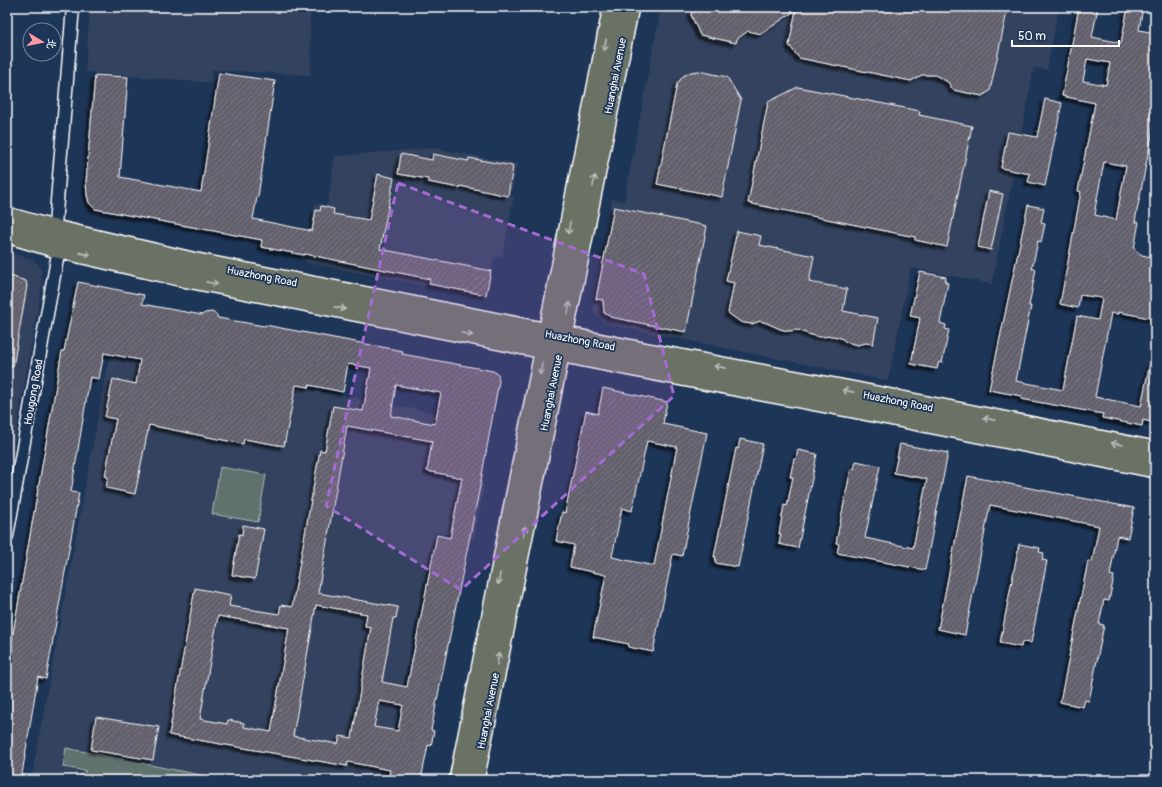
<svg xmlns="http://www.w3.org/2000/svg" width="1162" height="787" viewBox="0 0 1162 787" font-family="Pangolin,'LXGW WenKai TC',sans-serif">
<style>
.built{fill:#32425e}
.grass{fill:#5e726d;stroke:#aeb8b6}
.building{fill:url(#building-hatch);stroke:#fff;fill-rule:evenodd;filter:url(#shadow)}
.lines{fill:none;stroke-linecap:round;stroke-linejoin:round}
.minor-casing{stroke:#fff;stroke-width:15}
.primary-casing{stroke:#fff;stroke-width:22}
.minor{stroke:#1d3557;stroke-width:12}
.primary{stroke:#6b7165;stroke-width:19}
.oneway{stroke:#bcbfba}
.marked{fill:#a36bd2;fill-opacity:0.2;stroke:#a36bd2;stroke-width:3;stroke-dasharray:8 5;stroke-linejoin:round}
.labels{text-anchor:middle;stroke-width:3.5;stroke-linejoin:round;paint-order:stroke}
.street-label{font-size:11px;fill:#fff;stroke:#1d3557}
</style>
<defs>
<pattern id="building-hatch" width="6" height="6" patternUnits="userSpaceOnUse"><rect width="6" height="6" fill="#63606d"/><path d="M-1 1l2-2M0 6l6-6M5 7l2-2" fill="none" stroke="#7a7883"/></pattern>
<filter id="shadow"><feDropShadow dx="-3.5" dy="3.5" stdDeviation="1" flood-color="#0009"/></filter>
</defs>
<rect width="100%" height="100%" fill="#1d3557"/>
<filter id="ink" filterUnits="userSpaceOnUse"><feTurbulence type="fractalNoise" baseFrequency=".025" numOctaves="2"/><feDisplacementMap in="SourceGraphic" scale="8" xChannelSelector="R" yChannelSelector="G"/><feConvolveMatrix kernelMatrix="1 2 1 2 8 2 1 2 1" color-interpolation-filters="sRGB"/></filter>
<g filter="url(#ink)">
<!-- built -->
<path class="built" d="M 90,7 L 310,7 L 311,75 L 212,70 L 211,83 L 85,72 Z
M 661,7 L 1059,7 L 1047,70 L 1034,68 L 992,284 L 911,268 L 888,381 L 616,326 L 604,322 L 595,314 L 592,302 L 612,199 L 624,201 Z
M 434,148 L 517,164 L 511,196 L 514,197 L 502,258 L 494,257 L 486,298 L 305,262 L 315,204 L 327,205 L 335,156 Z
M 7,252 L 34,260 L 41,267 L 42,285 L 7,481 Z
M 109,357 L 139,363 L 141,357 L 435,413 L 424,474 L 484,485 L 474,539 L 435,532 L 384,780 L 31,780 Z"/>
<!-- grass -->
<path class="grass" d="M 220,467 L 266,475 L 258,522 L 212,514 Z
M 66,748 L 225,780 L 74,780 L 86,771 L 63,767 Z"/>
<!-- building -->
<path class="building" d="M 693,7 L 1008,7 L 990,91 L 982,96 L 953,90 L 948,82 L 935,75 L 922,75 L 911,81 L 799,58 L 789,45 L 796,10 L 761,34 L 748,31 L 737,39 L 736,43 L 700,35 L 691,15 Z
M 1079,7 L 1098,7 L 1092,37 L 1121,43 L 1128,7 L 1143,7 L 1139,30 L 1155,33 L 1155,100 L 1151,118 L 1155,119 L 1136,216 L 1135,222 L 1139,222 L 1134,249 L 1142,255 L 1155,258 L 1155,319 L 1118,312 L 1118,314 L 1111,313 L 1095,397 L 1141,406 L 1150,363 L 1155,363 L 1155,423 L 1143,420 L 1142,426 L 1102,418 L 1103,414 L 1021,399 L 1022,396 L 989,390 L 1028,205 L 1044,208 L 1041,223 L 1045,224 L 1041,242 L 1038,241 L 1032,269 L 1036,269 L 1029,306 L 1031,306 L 1016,381 L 1063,390 L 1077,316 L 1098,320 L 1102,298 L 1080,295 L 1078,308 L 1060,304 L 1081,192 L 1078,191 L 1095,103 L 1062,96 ZM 1087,59 L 1110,63 L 1106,85 L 1083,81 ZM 1104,162 L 1126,166 L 1116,220 L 1095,215 L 1096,209 L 1095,209 Z
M 699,71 L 727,77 L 741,100 L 722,197 L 657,184 L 677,84 L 683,76 L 691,72 Z
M 219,73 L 275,81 L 258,197 L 257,197 L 253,219 L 312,231 L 316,210 L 320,211 L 321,206 L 334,209 L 333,214 L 369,220 L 378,174 L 394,178 L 380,249 L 491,271 L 486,295 L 429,284 L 430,279 L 305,254 L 304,255 L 261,247 L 262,240 L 95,209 L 89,203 L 87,195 L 86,182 L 95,75 L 128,77 L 120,177 L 201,192 Z
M 798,87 L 920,111 L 919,115 L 972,126 L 947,247 L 915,240 L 915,237 L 748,203 L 768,102 Z
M 1045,99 L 1062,103 L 1045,186 L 1028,182 L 1030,174 L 1001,168 L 1008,132 L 1037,137 Z
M 401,154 L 432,160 L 433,154 L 468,161 L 469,158 L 513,166 L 508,196 L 460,186 L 460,188 L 428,182 L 428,179 L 398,174 Z
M 989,191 L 1003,194 L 991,250 L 978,247 Z
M 614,207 L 707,226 L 686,332 L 610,317 L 610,316 L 604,313 L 603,300 L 596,299 Z
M 737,231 L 761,236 L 759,245 L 814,256 L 809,282 L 847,289 L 843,311 L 878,318 L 873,344 L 866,343 L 857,345 L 846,342 L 841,338 L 833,336 L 819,337 L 808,334 L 798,330 L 788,331 L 780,329 L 767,323 L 760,321 L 752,324 L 744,323 L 739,321 L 728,313 L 734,283 L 726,281 Z
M 920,272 L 946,277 L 945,282 L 948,283 L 940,323 L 946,325 L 945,329 L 949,330 L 942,363 L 939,362 L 937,369 L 911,364 L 920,318 L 910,316 Z
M 7,275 L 26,281 L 27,286 L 13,367 L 7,367 Z
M 78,282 L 144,295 L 142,304 L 202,315 L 205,313 L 212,312 L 216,314 L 218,318 L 264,326 L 265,325 L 403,351 L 402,354 L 493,371 L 498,374 L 499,381 L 480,486 L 431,730 L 434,731 L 431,746 L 428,745 L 421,780 L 388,780 L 390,770 L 348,762 L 347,766 L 169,735 L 195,588 L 231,595 L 229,606 L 279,614 L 281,605 L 292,607 L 320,450 L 325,451 L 333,406 L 363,411 L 371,368 L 348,364 L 343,392 L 309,385 L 309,387 L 296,385 L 284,446 L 244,439 L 243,444 L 149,425 L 135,494 L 106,488 L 108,477 L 105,476 L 116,419 L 105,417 L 113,379 L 136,384 L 140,360 L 104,353 L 99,379 L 90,377 L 71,492 L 79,493 L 46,679 L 38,677 L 21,780 L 7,780 L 7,668 L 62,351 L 64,351 ZM 396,385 L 441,393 L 435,424 L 391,416 ZM 347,426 L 432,441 L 427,471 L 462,478 L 450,538 L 437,535 L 407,687 L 382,682 L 393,618 L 396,618 L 398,607 L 318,593 ZM 316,605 L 367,614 L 365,626 L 371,627 L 352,738 L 340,736 L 338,744 L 293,736 ZM 218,616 L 289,628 L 271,732 L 244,727 L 244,723 L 228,720 L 227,724 L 200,719 ZM 379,701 L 403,705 L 398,731 L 374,727 Z
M 603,388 L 667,402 L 663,424 L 707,433 L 682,556 L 673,554 L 653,652 L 628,647 L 629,644 L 593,637 L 606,575 L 570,567 L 574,545 L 556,541 L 562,512 L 565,513 L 586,411 L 598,414 ZM 647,441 L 677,447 L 654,566 L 612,557 L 622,508 L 632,511 Z
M 740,439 L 763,444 L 738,567 L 715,563 L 716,557 L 714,557 L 736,448 L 738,449 Z
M 900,444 L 948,453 L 925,570 L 837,553 L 839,544 L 836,543 L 851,468 L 854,469 L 856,461 L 880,466 L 865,538 L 913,548 L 927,479 L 894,473 Z
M 798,450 L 817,454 L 798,548 L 779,544 L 781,534 L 779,534 L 784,505 L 787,506 L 793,477 L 790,477 L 794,459 L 796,459 Z
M 968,476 L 1134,508 L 1128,538 L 1117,536 L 1110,575 L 1114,576 L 1109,601 L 1104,600 L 1099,624 L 1104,625 L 1089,701 L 1085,700 L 1083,707 L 1060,702 L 1088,561 L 1092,562 L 1099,526 L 990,505 L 965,635 L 938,629 Z
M 243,525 L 264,529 L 255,579 L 232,575 L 239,534 L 242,535 Z
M 1019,544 L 1040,548 L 1039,552 L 1044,553 L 1042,560 L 1047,561 L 1031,643 L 1022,642 L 1021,647 L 1000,643 Z
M 96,717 L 159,727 L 153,760 L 91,750 Z"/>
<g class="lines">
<!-- minor casing -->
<g class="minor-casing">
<path id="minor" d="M 54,237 L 73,7
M 7,536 L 59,248"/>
</g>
<!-- primary casing -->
<g class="primary-casing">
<path id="primary" d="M 7,217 L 46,228 L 192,262 L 648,353 L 851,391 L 1155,451
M 7,233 L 53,247 L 188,278 L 645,369 L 848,407 L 1155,468
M 459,780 L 613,7
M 474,780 L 629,7"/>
</g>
<!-- minor -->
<use href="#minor" class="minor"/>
<!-- primary -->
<use href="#primary" class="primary"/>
</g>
<!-- one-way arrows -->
<defs><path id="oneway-shaft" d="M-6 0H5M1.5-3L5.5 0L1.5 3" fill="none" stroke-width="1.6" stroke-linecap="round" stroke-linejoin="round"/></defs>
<g class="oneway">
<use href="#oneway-shaft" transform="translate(605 45) rotate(101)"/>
<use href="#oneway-shaft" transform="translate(594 181) rotate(-79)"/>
<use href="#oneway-shaft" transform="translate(569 228) rotate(101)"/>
<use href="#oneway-shaft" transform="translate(85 254) rotate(13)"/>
<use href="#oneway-shaft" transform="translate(212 283) rotate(11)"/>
<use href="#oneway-shaft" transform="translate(340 308) rotate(11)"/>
<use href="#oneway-shaft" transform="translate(569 308) rotate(-79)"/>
<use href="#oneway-shaft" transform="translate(467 334) rotate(11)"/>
<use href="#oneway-shaft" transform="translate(720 367) rotate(-169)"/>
<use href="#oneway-shaft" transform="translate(541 369) rotate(101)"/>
<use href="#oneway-shaft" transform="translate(848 391) rotate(-169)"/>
<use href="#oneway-shaft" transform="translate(989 419) rotate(-169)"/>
<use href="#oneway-shaft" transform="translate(1117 444) rotate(-169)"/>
<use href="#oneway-shaft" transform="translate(524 532) rotate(-79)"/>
<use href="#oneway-shaft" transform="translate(499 579) rotate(101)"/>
<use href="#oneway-shaft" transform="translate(498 659) rotate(-79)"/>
</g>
</g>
<!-- marked area -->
<path class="marked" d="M 398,183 L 644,274 L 674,396 L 461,590 L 326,506 Z"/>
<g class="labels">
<!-- street labels -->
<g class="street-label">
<text transform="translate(615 76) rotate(-79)" y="4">Huanghai Avenue</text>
<text transform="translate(262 276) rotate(11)" y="4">Huazhong Road</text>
<text transform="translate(580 340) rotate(11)" y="4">Huazhong Road</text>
<text transform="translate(33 392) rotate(-80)" y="4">Hougong Road</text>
<text transform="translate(551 393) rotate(-79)" y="4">Huanghai Avenue</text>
<text transform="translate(898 401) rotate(11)" y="4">Huazhong Road</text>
<text transform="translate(488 711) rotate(-79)" y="4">Huanghai Avenue</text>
</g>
</g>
<!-- margin -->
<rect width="1162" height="787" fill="none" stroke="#1d3557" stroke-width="24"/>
<rect x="12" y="12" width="1138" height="763" fill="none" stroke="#fff" stroke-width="1.5" filter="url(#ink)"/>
<!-- north arrow -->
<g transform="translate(42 42) rotate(100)"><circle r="19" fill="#1d3557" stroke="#77869a"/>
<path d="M0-3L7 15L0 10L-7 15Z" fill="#ff9aa2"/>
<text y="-6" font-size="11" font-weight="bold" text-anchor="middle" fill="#ffffff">北</text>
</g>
<!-- scale -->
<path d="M1012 40v6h107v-6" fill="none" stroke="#ffffff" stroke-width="2"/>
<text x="1018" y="40" font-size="12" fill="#ffffff" stroke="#1d3557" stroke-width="3" paint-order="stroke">50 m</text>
</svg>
